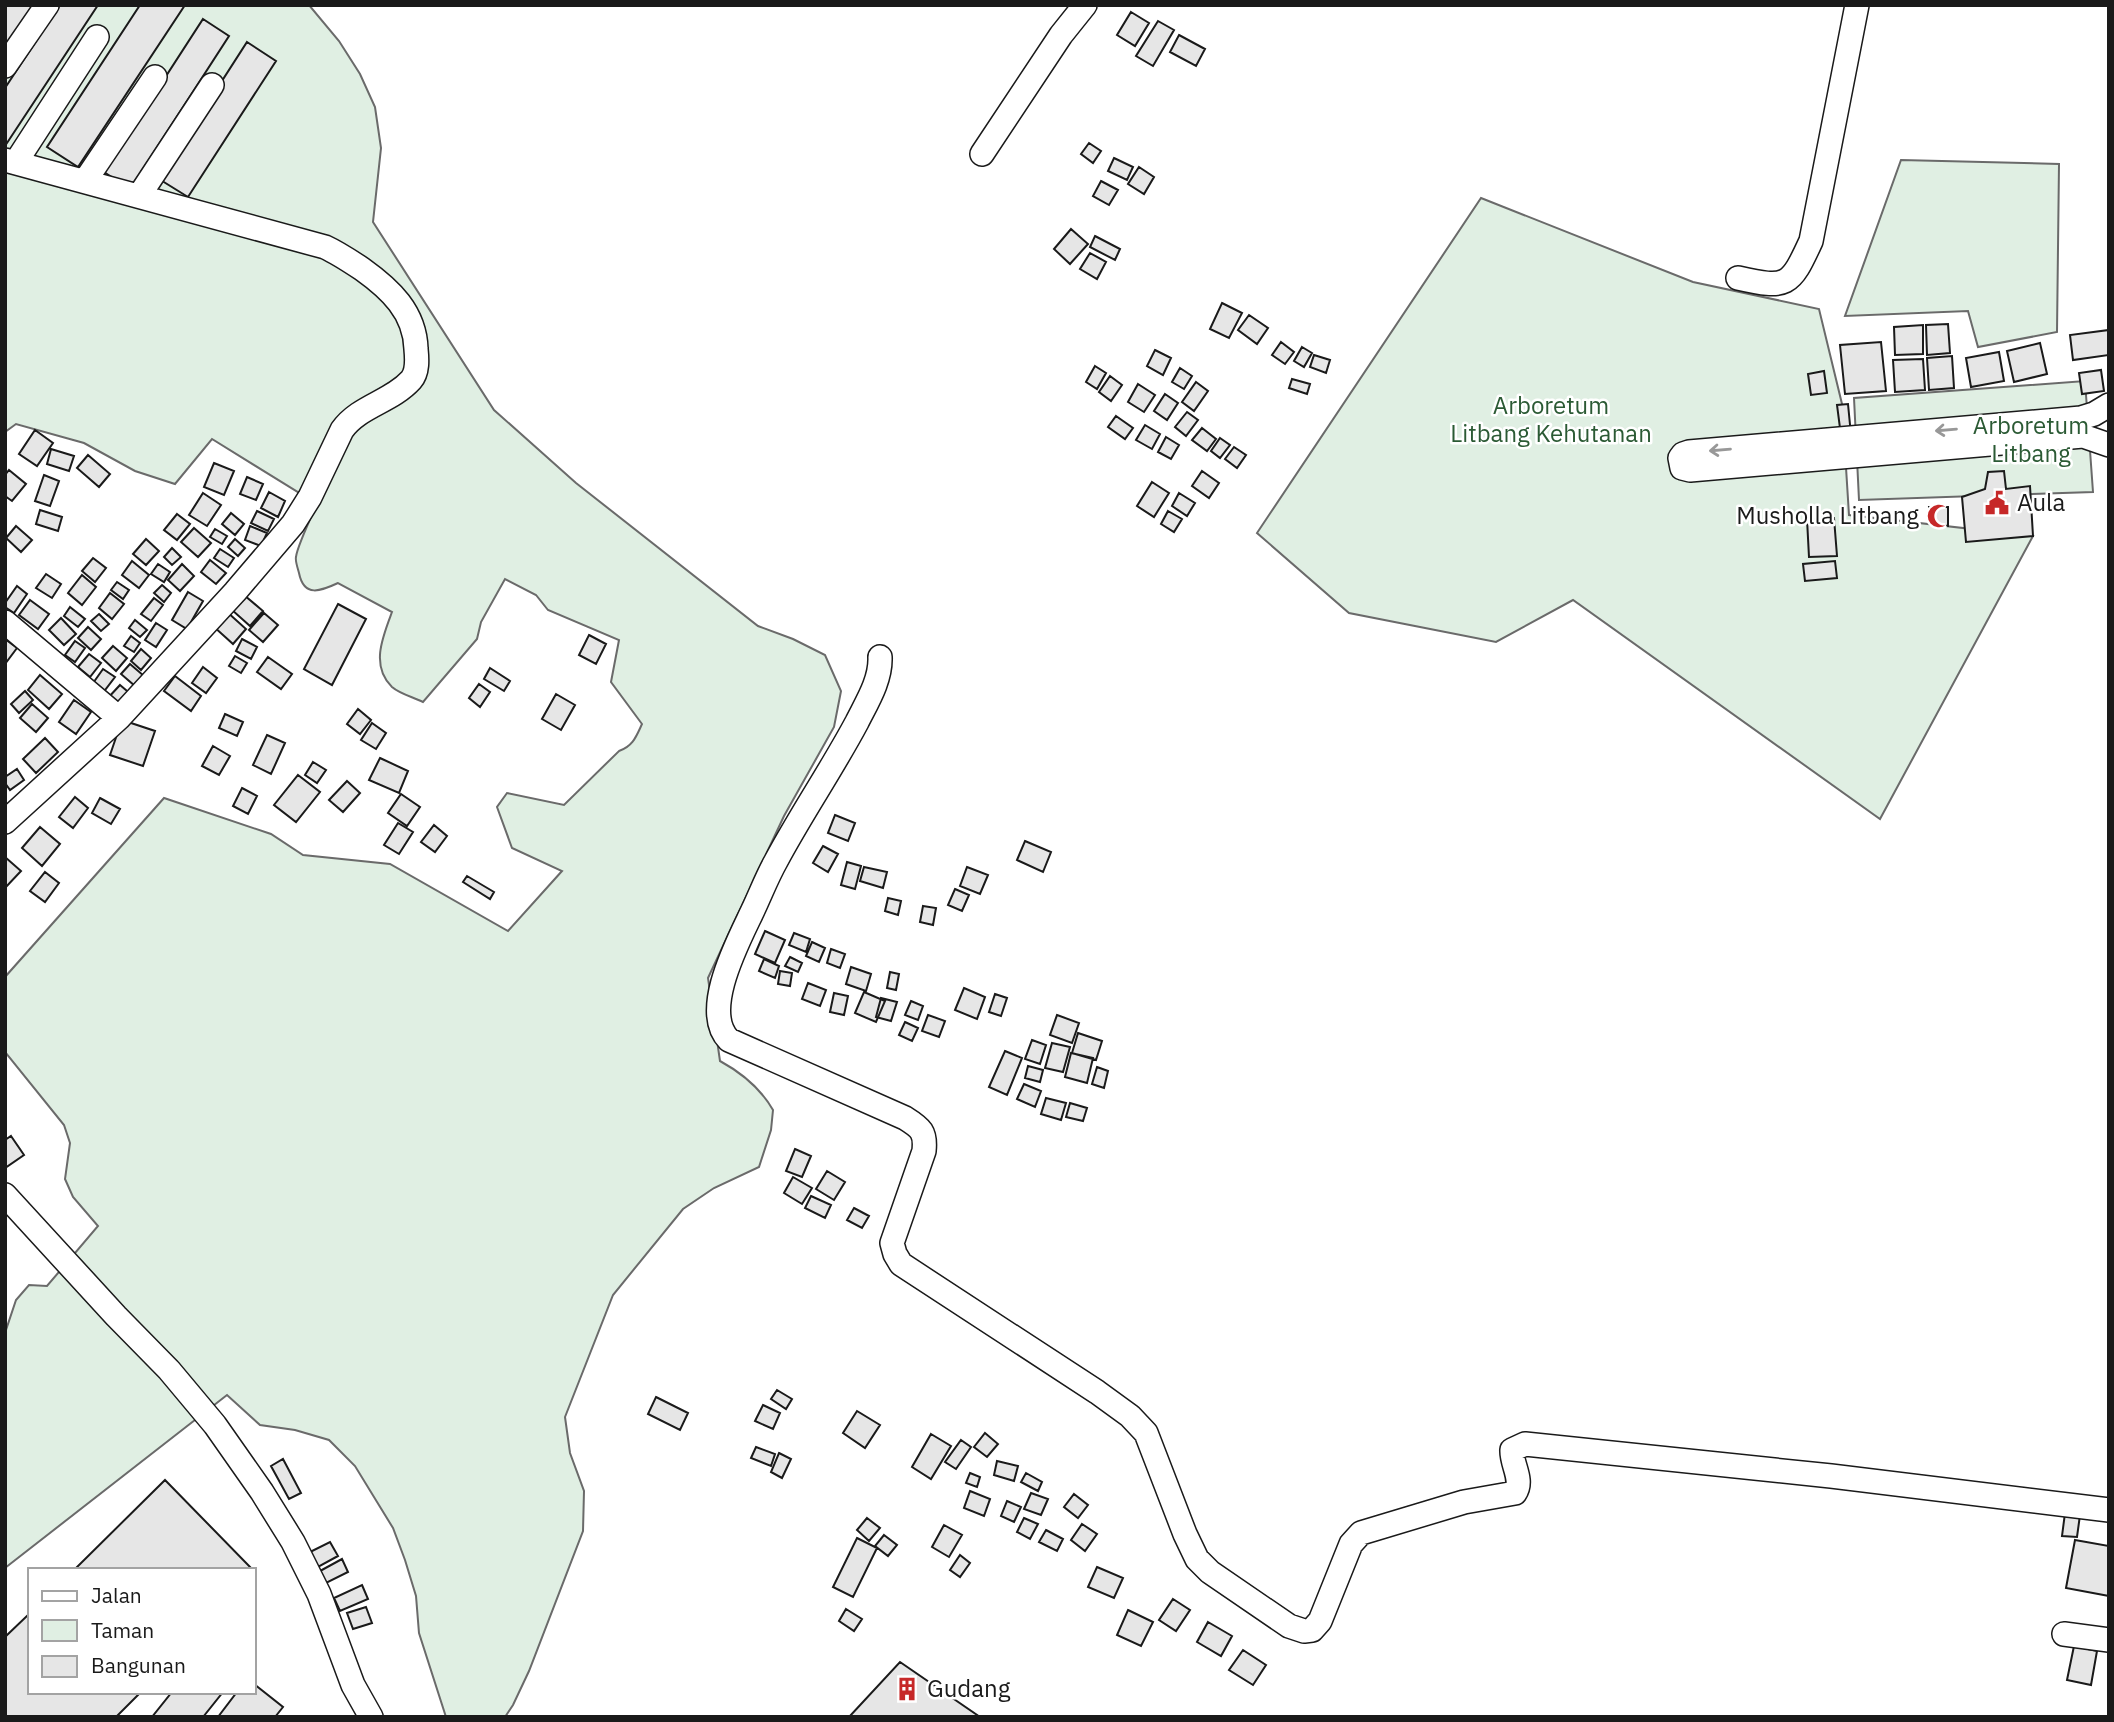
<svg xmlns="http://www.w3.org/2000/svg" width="2114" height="1722" viewBox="0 0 2114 1722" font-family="'IBM Plex Sans',sans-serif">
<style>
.green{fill:#e0efe3;stroke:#6a6a6a;stroke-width:2}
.building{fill:#e6e6e6;stroke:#1a1a1a;stroke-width:2}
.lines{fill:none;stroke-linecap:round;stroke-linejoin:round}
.minor-casing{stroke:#1a1a1a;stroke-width:26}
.minor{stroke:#fff;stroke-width:23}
.oneway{stroke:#989898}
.labels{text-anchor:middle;stroke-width:5;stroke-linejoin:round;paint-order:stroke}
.park-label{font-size:24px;fill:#2b5a34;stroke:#fff}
.poi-label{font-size:24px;fill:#1a1a1a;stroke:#fff;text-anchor:start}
</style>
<rect width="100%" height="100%" fill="#fff"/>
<!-- green -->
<path class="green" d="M 5,5 L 309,5 L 339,41 L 360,74 L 375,107 L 381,148 L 373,222 L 494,410 L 576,483 L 758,626 L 793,639 L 825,655 L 841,691 L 834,727 L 784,816 L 708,978 L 720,1061 C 742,1073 761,1089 773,1110 L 771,1130 L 759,1167 L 714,1188 L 683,1209 L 613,1295 L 565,1417 L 570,1453 L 584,1491 L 583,1531 L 529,1671 L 513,1705 L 505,1717 L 446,1717 L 419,1633 L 416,1596 L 405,1560 L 393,1528 L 355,1466 L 329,1440 L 295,1430 L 260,1425 L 227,1395 L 5,1568 L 5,1333 L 16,1300 L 29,1285 L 47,1286 L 98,1226 L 73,1197 L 65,1179 L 70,1143 L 64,1125 L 5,1052 L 5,977 L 164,798 L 271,834 L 303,855 L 390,864 L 508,931 L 562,871 L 512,848 L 497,807 L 507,793 L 564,805 L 619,751 C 633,746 636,737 642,724 L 611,682 L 619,640 L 548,610 L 536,595 L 505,579 L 481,622 L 477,639 L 423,702 C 413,697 400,694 392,687 C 370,666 383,636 392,612 L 338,583 C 321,591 304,598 299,573 C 298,569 295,561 296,557 C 297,547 312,515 317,504 L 212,439 L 175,484 L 135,471 L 84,443 L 16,424 L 5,432 Z
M 1901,160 L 2059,164 L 2057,332 L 1978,347 L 1968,311 L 1845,316 Z
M 1481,198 L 1693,282 L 1819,309 L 1842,404 L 1849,515 L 2033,536 L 1880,819 L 1573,600 L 1496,642 L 1349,613 L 1257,533 Z
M 2085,381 L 2093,492 L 1859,500 L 1854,398 Z"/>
<!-- building -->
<path class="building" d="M 5,5 L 33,5 L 5,47 Z
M 60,5 L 98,5 L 5,146 L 5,88 Z
M 140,5 L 185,5 L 78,167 L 47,147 Z
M 1131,12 L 1149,23 L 1135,46 L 1117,35 Z
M 203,19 L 229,36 L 130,189 L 104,172 Z
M 1158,21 L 1174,30 L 1153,66 L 1136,56 Z
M 1179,35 L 1205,49 L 1196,66 L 1170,52 Z
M 247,42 L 276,61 L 188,197 L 159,179 Z
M 1089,143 L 1101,151 L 1093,163 L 1081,154 Z
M 1114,158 L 1133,167 L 1127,180 L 1108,171 Z
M 1139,167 L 1154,177 L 1144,194 L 1128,184 Z
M 1101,181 L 1118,190 L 1109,205 L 1093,196 Z
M 1071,229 L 1088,244 L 1070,264 L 1054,249 Z
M 1095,236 L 1120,249 L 1115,260 L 1090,247 Z
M 1090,253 L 1106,262 L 1097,279 L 1080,269 Z
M 1222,303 L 1242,313 L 1229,338 L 1210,329 Z
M 1249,315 L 1268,328 L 1257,344 L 1238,330 Z
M 1948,324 L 1950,353 L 1927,355 L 1926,325 Z
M 1923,325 L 1923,354 L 1895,355 L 1894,327 Z
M 2109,330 L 2109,355 L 2073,360 L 2070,335 Z
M 1281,342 L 1294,352 L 1285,364 L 1272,355 Z
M 1881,342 L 1886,391 L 1845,394 L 1840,345 Z
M 2040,343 L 2047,374 L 2014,382 L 2007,351 Z
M 1302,347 L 1312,353 L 1304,367 L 1294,361 Z
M 1155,350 L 1171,358 L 1163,375 L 1147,366 Z
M 1999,352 L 2004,381 L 1971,387 L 1966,358 Z
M 1314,355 L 1330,360 L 1326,373 L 1310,367 Z
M 1952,356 L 1954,388 L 1929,390 L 1927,358 Z
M 1923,359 L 1925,390 L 1895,392 L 1893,360 Z
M 1095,366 L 1106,373 L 1097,389 L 1086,382 Z
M 1180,368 L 1192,376 L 1184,389 L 1172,382 Z
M 2101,370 L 2104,391 L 2082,394 L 2079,373 Z
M 1824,371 L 1827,393 L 1811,395 L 1808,374 Z
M 1110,376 L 1122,385 L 1111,401 L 1099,392 Z
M 1292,379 L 1310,384 L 1307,394 L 1289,388 Z
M 1196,382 L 1208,391 L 1194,411 L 1182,402 Z
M 1138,384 L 1155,395 L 1144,412 L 1128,402 Z
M 1165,394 L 1178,403 L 1167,420 L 1154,411 Z
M 1848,404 L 1851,435 L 1841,436 L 1837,405 Z
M 1187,412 L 1198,420 L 1186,436 L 1175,427 Z
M 1116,416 L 1133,428 L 1125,439 L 1108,427 Z
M 1145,425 L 1160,434 L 1152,449 L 1136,440 Z
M 1202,428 L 1216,439 L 1207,451 L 1192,440 Z
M 35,430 L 53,443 L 37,466 L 19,454 Z
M 1166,437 L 1179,445 L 1171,459 L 1158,452 Z
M 1220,438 L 1230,445 L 1220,458 L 1211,451 Z
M 1234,447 L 1246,455 L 1237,468 L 1225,459 Z
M 51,449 L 74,456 L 69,471 L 47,464 Z
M 88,455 L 110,474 L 99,487 L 77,468 Z
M 214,463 L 234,471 L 224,495 L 204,487 Z
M 9,470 L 26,484 L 12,501 L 5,496 L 5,475 Z
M 1202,471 L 1219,483 L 1209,498 L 1192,486 Z
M 2004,471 L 2006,489 L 2030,486 L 2033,536 L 1966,542 L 1962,497 L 1985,489 L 1988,472 Z
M 44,475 L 59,481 L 50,506 L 35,501 Z
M 247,477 L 263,484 L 256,500 L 240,494 Z
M 1152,482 L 1169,493 L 1154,517 L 1137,506 Z
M 269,492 L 285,501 L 278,517 L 261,508 Z
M 203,493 L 221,505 L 207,526 L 189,515 Z
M 1179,493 L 1195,503 L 1187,516 L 1172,506 Z
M 1929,507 L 1948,507 L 1948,526 L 1930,524 Z
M 40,510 L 62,517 L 58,531 L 36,524 Z
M 257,511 L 274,519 L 268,531 L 251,523 Z
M 1168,511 L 1182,519 L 1174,532 L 1161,524 Z
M 231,513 L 244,524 L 235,535 L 222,524 Z
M 177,514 L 190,524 L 177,540 L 164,530 Z
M 1834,518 L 1837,556 L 1809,557 L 1807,519 Z
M 16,526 L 32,540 L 21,552 L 6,538 Z
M 250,526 L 267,533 L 261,546 L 245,540 Z
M 194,528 L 211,543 L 198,557 L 181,542 Z
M 215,529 L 227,536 L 222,544 L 210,537 Z
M 146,539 L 159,551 L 146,565 L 133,554 Z
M 235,539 L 245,548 L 238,556 L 228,547 Z
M 172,548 L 181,557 L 172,565 L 164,557 Z
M 220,549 L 234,558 L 228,567 L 214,558 Z
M 93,558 L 106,568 L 95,582 L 82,571 Z
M 210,560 L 226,573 L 216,584 L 201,572 Z
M 132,561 L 149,575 L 139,588 L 122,575 Z
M 1835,561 L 1837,578 L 1805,581 L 1803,564 Z
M 158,564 L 170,572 L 164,582 L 151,574 Z
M 182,564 L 194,576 L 180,591 L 168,580 Z
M 46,574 L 61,584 L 52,598 L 36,588 Z
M 82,575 L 96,587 L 82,605 L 68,593 Z
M 117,582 L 129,590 L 123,599 L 111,590 Z
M 162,585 L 171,593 L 164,602 L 154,593 Z
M 17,586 L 27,594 L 14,613 L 5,607 L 5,603 Z
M 188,592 L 203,601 L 187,629 L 172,620 Z
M 110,593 L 124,604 L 112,619 L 99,608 Z
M 244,595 L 263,611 L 250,626 L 232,610 Z
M 154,598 L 163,605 L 151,621 L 141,614 Z
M 30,600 L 49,614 L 38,629 L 19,615 Z
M 338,604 L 366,619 L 332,685 L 304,669 Z
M 70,607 L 85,619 L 78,627 L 64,616 Z
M 226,611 L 246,629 L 233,644 L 213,626 Z
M 264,613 L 278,625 L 263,642 L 249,630 Z
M 99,614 L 109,624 L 101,631 L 91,621 Z
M 61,618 L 76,634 L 64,645 L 49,630 Z
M 135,620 L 147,630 L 140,637 L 129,628 Z
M 156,623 L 167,630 L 156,647 L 145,640 Z
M 88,627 L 101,639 L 91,650 L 78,638 Z
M 589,635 L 606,644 L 596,664 L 579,655 Z
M 131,636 L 140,643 L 134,652 L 124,646 Z
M 5,639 L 17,648 L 5,664 Z
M 242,639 L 257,647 L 251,659 L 236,651 Z
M 75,641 L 85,648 L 75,662 L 65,655 Z
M 113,646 L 127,658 L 116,671 L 102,658 Z
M 141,649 L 151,658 L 141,670 L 131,661 Z
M 89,654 L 101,663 L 90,677 L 78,667 Z
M 235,656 L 247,663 L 241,673 L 229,666 Z
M 268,657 L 292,674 L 281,689 L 257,672 Z
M 130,664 L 144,676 L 135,686 L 121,674 Z
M 203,667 L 217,678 L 206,693 L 192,683 Z
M 490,668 L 510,681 L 504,691 L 484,679 Z
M 103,669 L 115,677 L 102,694 L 91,686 Z
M 40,675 L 62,694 L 49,709 L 28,690 Z
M 175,676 L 201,696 L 191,711 L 164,691 Z
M 479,684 L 490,692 L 480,707 L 469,698 Z
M 120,685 L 133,696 L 120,710 L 107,699 Z
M 25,691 L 33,700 L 19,713 L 11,704 Z
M 556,694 L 575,705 L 561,730 L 542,719 Z
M 74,700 L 91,712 L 76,734 L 59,722 Z
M 32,704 L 48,718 L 36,732 L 20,718 Z
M 358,709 L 371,720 L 360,734 L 347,724 Z
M 225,714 L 243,722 L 237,736 L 219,728 Z
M 122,720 L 155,731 L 143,766 L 110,755 Z
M 372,723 L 386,733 L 376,749 L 361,740 Z
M 267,735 L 285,743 L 271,774 L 253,765 Z
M 45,738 L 58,752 L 36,773 L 23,759 Z
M 213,746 L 230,756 L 219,775 L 202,766 Z
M 380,758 L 408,771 L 399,793 L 369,780 Z
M 313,762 L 326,770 L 317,783 L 305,775 Z
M 17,769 L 24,780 L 10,790 L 5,783 L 5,777 Z
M 298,775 L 320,792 L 296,822 L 274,805 Z
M 347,781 L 360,793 L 343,812 L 329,800 Z
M 242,788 L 257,796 L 248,814 L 233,806 Z
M 401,794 L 420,807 L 407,826 L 388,813 Z
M 75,797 L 88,808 L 73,828 L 59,817 Z
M 100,798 L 120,809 L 111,824 L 92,813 Z
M 835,815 L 855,823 L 848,841 L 828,833 Z
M 398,823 L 413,832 L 399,854 L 384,845 Z
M 434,825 L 447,836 L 435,852 L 421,842 Z
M 40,827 L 60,844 L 42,866 L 22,848 Z
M 1025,841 L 1051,852 L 1043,872 L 1017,860 Z
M 823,846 L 838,854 L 828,872 L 813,863 Z
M 5,857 L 21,871 L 5,888 Z
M 847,862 L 861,866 L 855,889 L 841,885 Z
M 864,867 L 887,872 L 883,888 L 860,881 Z
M 967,867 L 988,875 L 980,894 L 960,886 Z
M 45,872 L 59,883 L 45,902 L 30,891 Z
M 467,876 L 494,892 L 490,899 L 463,882 Z
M 955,889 L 969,895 L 962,911 L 948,905 Z
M 888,898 L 901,901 L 898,915 L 885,911 Z
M 923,906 L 936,908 L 933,925 L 920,922 Z
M 765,931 L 785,940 L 775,963 L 755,954 Z
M 794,933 L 810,939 L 806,952 L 789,945 Z
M 812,942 L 825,948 L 819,962 L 806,956 Z
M 831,949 L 845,954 L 840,968 L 827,963 Z
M 790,957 L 802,963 L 798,972 L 785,966 Z
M 764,959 L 779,966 L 775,978 L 759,971 Z
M 851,967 L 871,974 L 866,991 L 846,984 Z
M 780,971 L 792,973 L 790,986 L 778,984 Z
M 890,972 L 899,974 L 896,990 L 887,988 Z
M 808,983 L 826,990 L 820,1006 L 802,999 Z
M 964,988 L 985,997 L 977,1019 L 955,1010 Z
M 864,992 L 885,1001 L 876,1022 L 855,1013 Z
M 834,993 L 848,996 L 844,1015 L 830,1012 Z
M 995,994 L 1007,998 L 1001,1016 L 989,1012 Z
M 881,998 L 897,1002 L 891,1021 L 876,1017 Z
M 911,1001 L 923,1006 L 918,1020 L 905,1015 Z
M 928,1015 L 945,1021 L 939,1037 L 922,1031 Z
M 1057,1015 L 1079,1023 L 1072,1043 L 1050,1035 Z
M 905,1022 L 918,1028 L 912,1041 L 899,1035 Z
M 1078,1033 L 1102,1041 L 1096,1060 L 1072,1053 Z
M 1032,1040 L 1046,1045 L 1040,1064 L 1025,1059 Z
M 1052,1043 L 1070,1047 L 1063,1072 L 1045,1068 Z
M 1005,1051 L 1022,1058 L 1007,1095 L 989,1087 Z
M 1071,1053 L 1093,1058 L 1087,1083 L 1065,1077 Z
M 1028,1066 L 1043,1070 L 1040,1082 L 1025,1078 Z
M 1097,1067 L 1108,1071 L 1104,1088 L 1092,1084 Z
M 1024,1084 L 1041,1091 L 1035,1107 L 1017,1099 Z
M 1046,1098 L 1066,1103 L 1061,1120 L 1041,1114 Z
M 1070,1103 L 1087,1108 L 1083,1121 L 1066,1117 Z
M 11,1136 L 24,1155 L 5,1168 L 5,1140 Z
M 795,1149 L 811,1156 L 802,1177 L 786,1171 Z
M 827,1171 L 845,1182 L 834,1200 L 816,1189 Z
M 793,1177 L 812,1188 L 802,1204 L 784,1193 Z
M 811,1196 L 831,1205 L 825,1218 L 805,1208 Z
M 854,1208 L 869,1216 L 862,1228 L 847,1220 Z
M 777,1390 L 792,1399 L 786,1409 L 771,1399 Z
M 656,1397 L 688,1413 L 680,1430 L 648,1414 Z
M 763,1405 L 780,1413 L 773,1429 L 755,1421 Z
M 857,1411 L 880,1425 L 865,1448 L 843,1433 Z
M 985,1433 L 998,1444 L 987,1457 L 974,1447 Z
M 931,1434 L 951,1446 L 931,1479 L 912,1467 Z
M 961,1440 L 971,1447 L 956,1469 L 945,1462 Z
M 756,1447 L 775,1454 L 771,1466 L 751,1458 Z
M 779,1453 L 791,1459 L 782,1478 L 771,1472 Z
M 283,1459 L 301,1493 L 289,1499 L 271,1466 Z
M 997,1461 L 1018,1466 L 1014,1481 L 994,1475 Z
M 970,1473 L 980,1477 L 977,1487 L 966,1483 Z
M 1026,1473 L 1042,1482 L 1038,1491 L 1021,1482 Z
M 165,1480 L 253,1570 L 74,1570 Z
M 970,1491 L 990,1499 L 984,1516 L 964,1508 Z
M 1031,1493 L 1048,1499 L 1041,1515 L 1024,1509 Z
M 1074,1494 L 1088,1505 L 1078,1518 L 1064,1507 Z
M 1007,1501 L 1021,1507 L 1014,1522 L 1001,1516 Z
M 2065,1513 L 2080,1515 L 2077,1537 L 2062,1536 Z
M 867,1518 L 880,1528 L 869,1541 L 857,1530 Z
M 1024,1518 L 1038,1524 L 1030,1539 L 1017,1532 Z
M 1082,1524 L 1097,1534 L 1085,1551 L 1071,1540 Z
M 944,1525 L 962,1535 L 949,1557 L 932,1547 Z
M 1046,1530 L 1063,1539 L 1057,1551 L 1039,1542 Z
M 884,1535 L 897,1545 L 888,1556 L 875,1546 Z
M 857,1538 L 877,1548 L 853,1597 L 833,1587 Z
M 2075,1540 L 2109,1546 L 2109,1596 L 2066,1588 Z
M 330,1542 L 338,1556 L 318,1567 L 310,1552 Z
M 960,1555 L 970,1563 L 960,1577 L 950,1570 Z
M 342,1559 L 348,1572 L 326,1583 L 320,1571 Z
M 1097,1567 L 1123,1578 L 1114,1598 L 1088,1587 Z
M 362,1585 L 368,1599 L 340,1611 L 334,1598 Z
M 1173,1599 L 1190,1610 L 1176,1631 L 1159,1620 Z
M 366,1607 L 372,1623 L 353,1629 L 347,1613 Z
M 846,1609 L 862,1619 L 854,1631 L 839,1621 Z
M 1128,1610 L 1153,1622 L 1141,1646 L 1117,1635 Z
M 30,1613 L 30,1692 L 141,1692 L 116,1717 L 5,1717 L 5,1637 Z
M 1208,1622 L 1232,1636 L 1221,1656 L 1197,1642 Z
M 2074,1646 L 2097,1651 L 2091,1685 L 2067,1680 Z
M 1243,1650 L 1266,1665 L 1253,1685 L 1229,1670 Z
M 900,1662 L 980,1717 L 849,1717 Z
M 254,1684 L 283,1707 L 275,1717 L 218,1717 L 237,1692 L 254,1692 Z
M 172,1692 L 223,1692 L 203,1717 L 152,1717 Z"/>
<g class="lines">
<!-- minor casing -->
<g class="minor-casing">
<path id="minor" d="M 5,66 L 47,5
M 982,154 L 1061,35 L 1085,5
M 5,160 L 325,247 C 338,253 350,261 362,269 C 390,289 415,312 416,349 C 417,359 418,372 411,380 C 391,402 359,406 342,430 L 310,497 L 293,524 L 235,592 L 119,718 L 5,822
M 16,162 L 97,37
M 85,181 L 155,77
M 139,196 L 212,85
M 1738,278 C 1787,289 1790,287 1811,241 L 1857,5
M 2109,405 L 2094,414 L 2081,418 L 1689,452 L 1683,454 L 1680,458 L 1682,468 L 1690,470 L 2083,436 L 2109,445
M 5,622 L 119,718
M 880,657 C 881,680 867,702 857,722 C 832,769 801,814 776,861 C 767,877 761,893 753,910 C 739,940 700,1011 729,1040 L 905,1118 C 921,1128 926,1132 924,1151 L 892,1243 L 895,1254 L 901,1264 L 1097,1392 L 1130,1416 L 1146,1433 L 1185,1534 L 1197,1559 L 1210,1572 L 1289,1626 L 1304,1631 L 1312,1630 L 1320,1621 L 1351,1544 L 1361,1533 L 1464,1502 L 1515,1493 C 1524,1480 1511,1464 1512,1450 L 1525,1444 L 1831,1476 L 2109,1510
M 5,1195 L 116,1316 L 169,1370 L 215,1425 L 262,1492 L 293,1542 L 319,1594 L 353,1685 L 371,1717
M 2064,1634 L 2109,1640"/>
</g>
<!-- minor -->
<use href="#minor" class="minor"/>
</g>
<!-- one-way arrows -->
<defs><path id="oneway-shaft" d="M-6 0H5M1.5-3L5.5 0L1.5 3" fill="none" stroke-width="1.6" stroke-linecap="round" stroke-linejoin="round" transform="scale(1.75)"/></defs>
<g class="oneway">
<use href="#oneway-shaft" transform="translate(1946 430) rotate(175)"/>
<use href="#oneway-shaft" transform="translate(1720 450) rotate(175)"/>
</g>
<!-- icons -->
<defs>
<g id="civic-bare" transform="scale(1.89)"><path d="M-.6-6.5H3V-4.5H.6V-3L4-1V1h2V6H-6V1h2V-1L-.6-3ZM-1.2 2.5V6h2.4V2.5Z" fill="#c62828" stroke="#fff" stroke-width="2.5" paint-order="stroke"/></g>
<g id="mosque-bare" transform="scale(1.89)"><path d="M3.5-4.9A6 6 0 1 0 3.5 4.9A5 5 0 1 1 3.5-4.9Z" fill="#c62828" stroke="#fff" stroke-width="2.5" paint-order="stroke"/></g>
<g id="building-bare" transform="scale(1.89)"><path d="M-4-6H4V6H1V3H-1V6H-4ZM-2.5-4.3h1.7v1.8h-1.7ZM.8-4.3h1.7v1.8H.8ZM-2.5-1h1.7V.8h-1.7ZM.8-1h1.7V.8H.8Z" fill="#c62828" stroke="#fff" stroke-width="2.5" paint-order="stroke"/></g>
</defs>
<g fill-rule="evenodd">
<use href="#civic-bare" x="1997" y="503"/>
<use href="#mosque-bare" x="1939" y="516"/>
<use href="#building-bare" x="907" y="1689"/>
</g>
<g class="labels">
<!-- park labels -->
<g class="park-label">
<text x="1551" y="414">Arboretum<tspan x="1551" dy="28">Litbang Kehutanan</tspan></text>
<text x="2031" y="434">Arboretum<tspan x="2031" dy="28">Litbang</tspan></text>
</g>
<!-- poi labels -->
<g class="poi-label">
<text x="2017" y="511">Aula</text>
<text x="1919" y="524" text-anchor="end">Musholla Litbang</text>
<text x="927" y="1697">Gudang</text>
</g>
</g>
<!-- border -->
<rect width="2114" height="1722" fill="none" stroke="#1a1a1a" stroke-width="14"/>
<!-- legend -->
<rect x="28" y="1568" width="228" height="126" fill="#ffffff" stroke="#a3a3a3" stroke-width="2"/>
<rect x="42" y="1591" width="35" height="10" fill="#ffffff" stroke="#a3a3a3" stroke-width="2"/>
<text x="91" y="1603" font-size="21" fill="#1a1a1a">Jalan</text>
<rect x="42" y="1620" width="35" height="21" fill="#e0efe3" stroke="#a3a3a3" stroke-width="2"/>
<text x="91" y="1638" font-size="21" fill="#1a1a1a">Taman</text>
<rect x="42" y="1656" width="35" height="21" fill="#e6e6e6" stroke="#a3a3a3" stroke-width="2"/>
<text x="91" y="1673" font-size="21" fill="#1a1a1a">Bangunan</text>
</svg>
